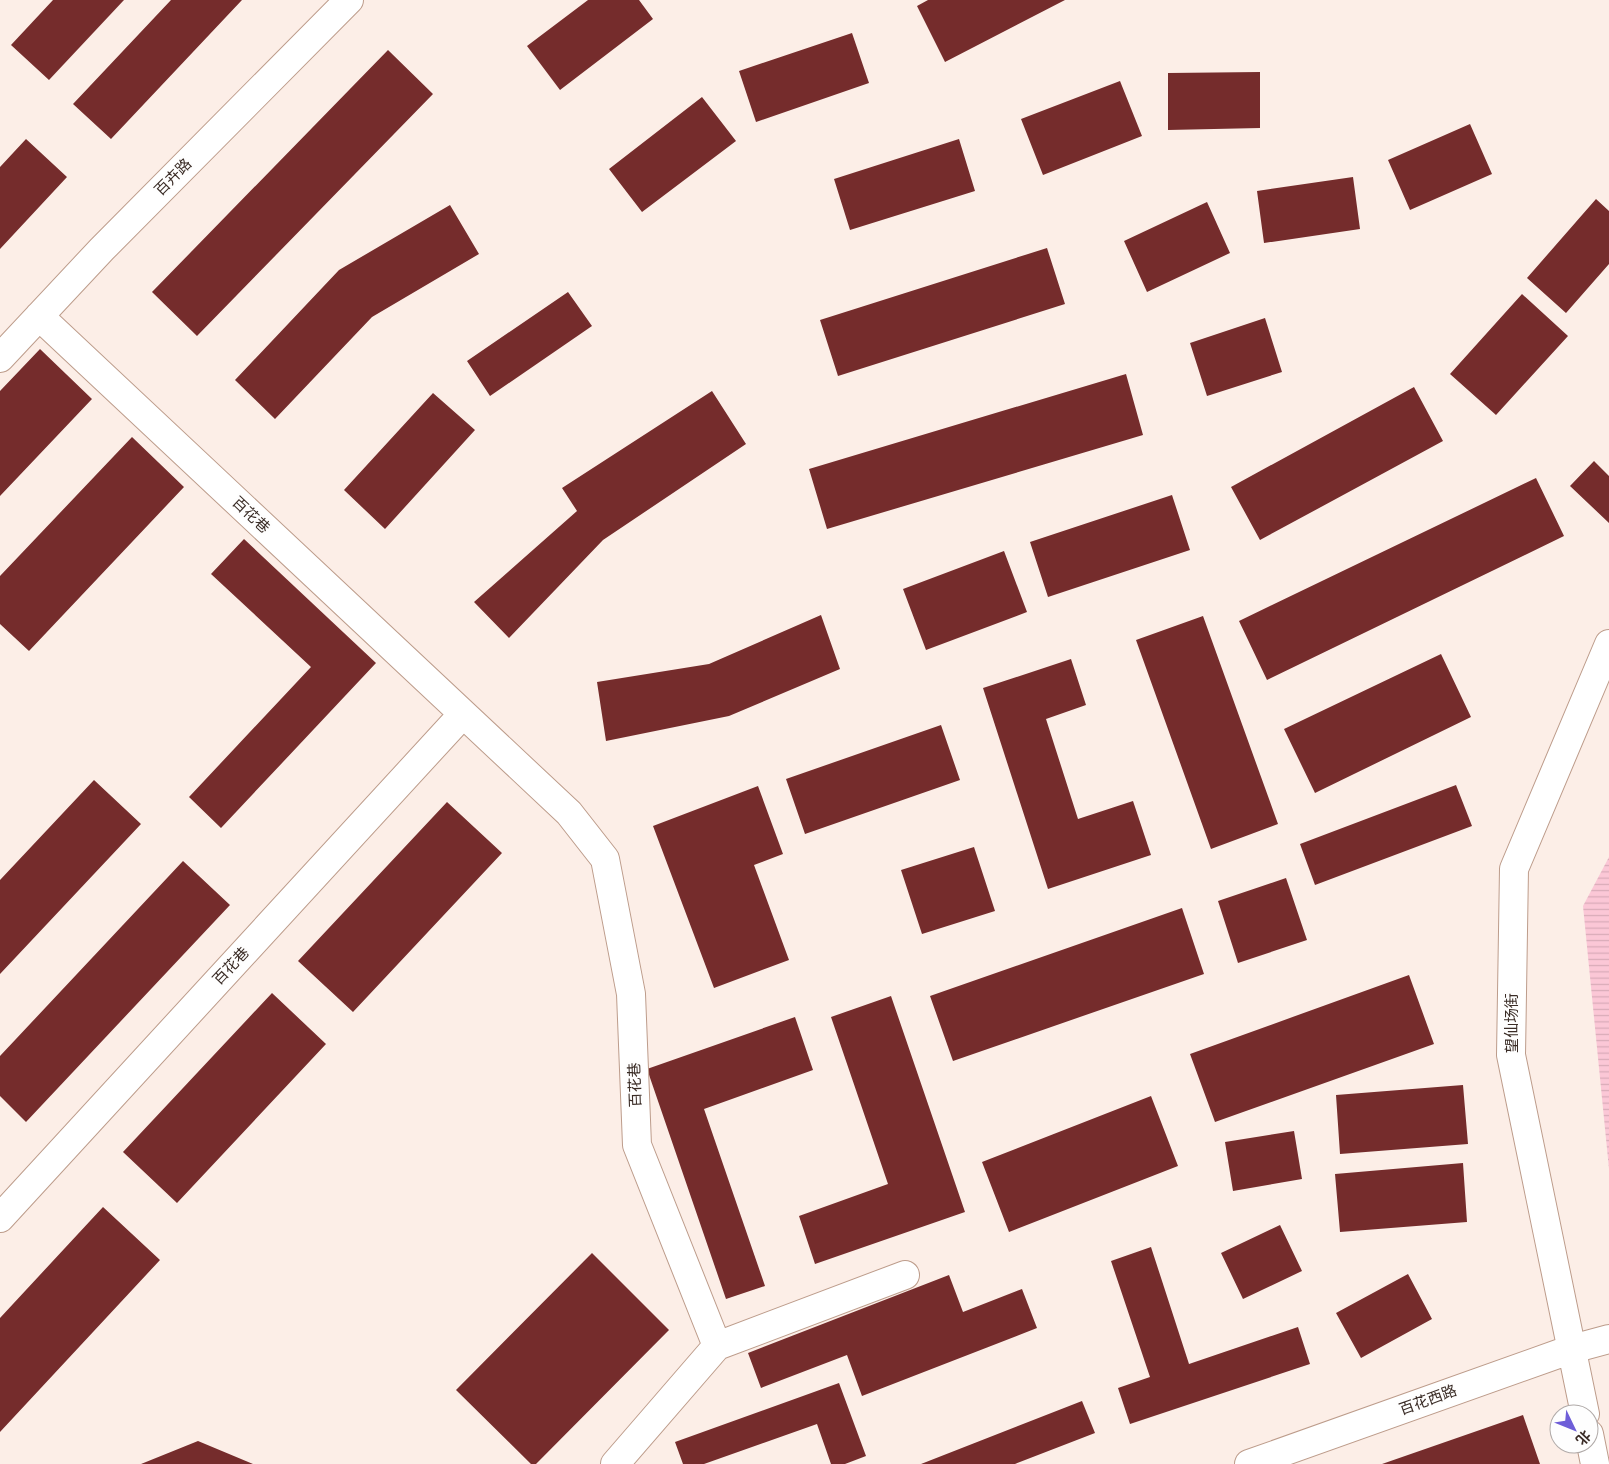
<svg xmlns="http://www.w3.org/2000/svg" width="1609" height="1464" viewBox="0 0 1609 1464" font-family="Cabin,'Noto Sans SC',sans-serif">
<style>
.water{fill:url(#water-rules)}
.building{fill:#752c2c}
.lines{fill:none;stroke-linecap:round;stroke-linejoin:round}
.minor-casing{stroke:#bd9c8b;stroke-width:30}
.minor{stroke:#fff;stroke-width:28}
.labels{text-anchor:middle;stroke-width:5;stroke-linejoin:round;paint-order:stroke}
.street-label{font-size:15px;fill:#3a2c26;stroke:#fefefe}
</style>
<defs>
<pattern id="water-rules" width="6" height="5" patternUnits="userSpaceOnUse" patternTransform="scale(1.25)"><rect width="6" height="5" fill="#fbc7d6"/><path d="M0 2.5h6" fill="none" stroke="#d8abb8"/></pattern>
</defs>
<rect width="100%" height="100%" fill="#fceee7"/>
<!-- water -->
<path class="water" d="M 1609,857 L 1609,1169 L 1583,906 Z"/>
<!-- building -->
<path class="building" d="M 53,0 L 124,0 L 49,80 L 11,45 Z
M 171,0 L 242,0 L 111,139 L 73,104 Z
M 588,0 L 639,0 L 653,19 L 560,90 L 527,46 Z
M 928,0 L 1065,0 L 945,62 L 917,6 Z
M 852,33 L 869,83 L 756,122 L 739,71 Z
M 388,50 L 433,94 L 197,336 L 152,292 Z
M 1260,72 L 1260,128 L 1168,130 L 1168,73 Z
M 1120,81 L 1142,136 L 1043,175 L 1021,119 Z
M 702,97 L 736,141 L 642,212 L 609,169 Z
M 1470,124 L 1492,174 L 1410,210 L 1388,160 Z
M 26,139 L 67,177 L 0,249 L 0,167 Z
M 959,139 L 975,191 L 850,230 L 834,179 Z
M 1353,177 L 1360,229 L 1264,243 L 1257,191 Z
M 1596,199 L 1609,211 L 1609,264 L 1566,313 L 1527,278 Z
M 1207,202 L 1230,253 L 1147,292 L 1124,241 Z
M 450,205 L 479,254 L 372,317 L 275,419 L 235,380 L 339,270 Z
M 1047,248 L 1065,304 L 838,376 L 820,320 Z
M 568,292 L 592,326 L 490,396 L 467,361 Z
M 1522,294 L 1568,336 L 1496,415 L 1450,374 Z
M 1265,318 L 1282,372 L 1207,396 L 1190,343 Z
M 40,349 L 92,399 L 0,496 L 0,391 Z
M 1126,374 L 1143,435 L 827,529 L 809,469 Z
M 1414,387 L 1443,441 L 1260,540 L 1231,487 Z
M 712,391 L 746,444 L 603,540 L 509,638 L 474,602 L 577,511 L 562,488 Z
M 433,393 L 475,430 L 385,529 L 344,490 Z
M 132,437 L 184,487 L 29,651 L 0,624 L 0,576 Z
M 1594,461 L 1609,476 L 1609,523 L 1570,486 Z
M 1536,478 L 1564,536 L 1267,680 L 1239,621 Z
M 1172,495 L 1190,550 L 1048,597 L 1030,542 Z
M 244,539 L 376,663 L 221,828 L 189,797 L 311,667 L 211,574 Z
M 1004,551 L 1027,612 L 926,650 L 903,589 Z
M 821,615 L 840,669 L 729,716 L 606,741 L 597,682 L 709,664 Z
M 1203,616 L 1278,824 L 1211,849 L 1136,640 Z
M 1441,654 L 1471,717 L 1315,793 L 1284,729 Z
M 1071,659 L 1086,705 L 1046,719 L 1078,819 L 1133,801 L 1151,855 L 1048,889 L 983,688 Z
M 941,725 L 960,780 L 805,834 L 786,779 Z
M 94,780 L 141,824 L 0,974 L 0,880 Z
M 1456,785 L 1472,826 L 1315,885 L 1300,844 Z
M 758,786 L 783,854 L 754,865 L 789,960 L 714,988 L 653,826 Z
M 447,802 L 502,853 L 353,1012 L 298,961 Z
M 974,847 L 995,911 L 922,934 L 901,870 Z
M 183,861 L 230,905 L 26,1122 L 0,1096 L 0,1056 Z
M 1286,878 L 1307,940 L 1238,963 L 1218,901 Z
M 1182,908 L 1204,974 L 953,1061 L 930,996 Z
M 1409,975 L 1434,1044 L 1215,1122 L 1190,1054 Z
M 272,993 L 326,1044 L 177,1203 L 123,1152 Z
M 891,996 L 965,1212 L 815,1264 L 799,1216 L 888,1184 L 831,1017 Z
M 795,1017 L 813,1070 L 704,1109 L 765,1286 L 726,1299 L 647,1069 Z
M 1463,1085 L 1468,1144 L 1340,1154 L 1336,1095 Z
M 1151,1096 L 1178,1166 L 1009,1232 L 982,1162 Z
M 1294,1131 L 1302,1179 L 1233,1191 L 1225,1142 Z
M 1463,1163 L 1467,1222 L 1340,1232 L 1335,1174 Z
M 103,1207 L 160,1260 L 0,1432 L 0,1318 Z
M 1280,1225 L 1302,1271 L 1243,1299 L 1221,1253 Z
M 1151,1247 L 1189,1364 L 1298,1327 L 1310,1364 L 1130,1424 L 1118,1388 L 1150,1377 L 1111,1261 Z
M 592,1253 L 669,1330 L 536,1464 L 531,1464 L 456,1390 Z
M 1408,1274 L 1432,1319 L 1361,1358 L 1336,1313 Z
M 949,1275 L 963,1312 L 1022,1289 L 1037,1328 L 862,1396 L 847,1355 L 761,1388 L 748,1353 Z
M 839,1383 L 866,1456 L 845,1464 L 831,1464 L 817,1424 L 704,1464 L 683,1464 L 675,1442 Z
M 1082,1401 L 1095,1433 L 1015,1464 L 921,1464 Z
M 1523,1415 L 1540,1464 L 1382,1464 Z
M 198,1441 L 253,1464 L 141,1464 Z"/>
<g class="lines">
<!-- minor casing -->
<g class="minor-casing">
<path id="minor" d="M 39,316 L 569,813 L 605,859 L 631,994 L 637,1145 L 717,1346 L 615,1464
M 0,358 L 102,249 L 349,0
M 0,1218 L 463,714
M 717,1346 L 905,1275
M 1585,1414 L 1511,1055 L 1514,869 L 1609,644
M 1589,1434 L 1595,1464
M 1249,1464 L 1572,1349 L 1609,1339"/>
</g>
<!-- minor -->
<use href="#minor" class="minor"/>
</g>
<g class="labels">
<!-- street labels -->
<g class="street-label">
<text transform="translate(173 177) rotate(-45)" y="5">百卉路</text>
<text transform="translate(251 515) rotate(43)" y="5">百花巷</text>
<text transform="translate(231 966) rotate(-47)" y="5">百花巷</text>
<text transform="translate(1512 1023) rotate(-90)" y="5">望仙场街</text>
<text transform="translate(635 1085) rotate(-92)" y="5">百花巷</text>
<text transform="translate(1428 1400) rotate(-20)" y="5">百花西路</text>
</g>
</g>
<!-- north arrow -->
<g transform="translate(1574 1429) rotate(133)"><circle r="24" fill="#fefefe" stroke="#b0aaa8"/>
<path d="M0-4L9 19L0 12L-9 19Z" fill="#6e5ed8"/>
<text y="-8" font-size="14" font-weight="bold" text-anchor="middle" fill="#3a2c26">北</text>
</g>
</svg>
